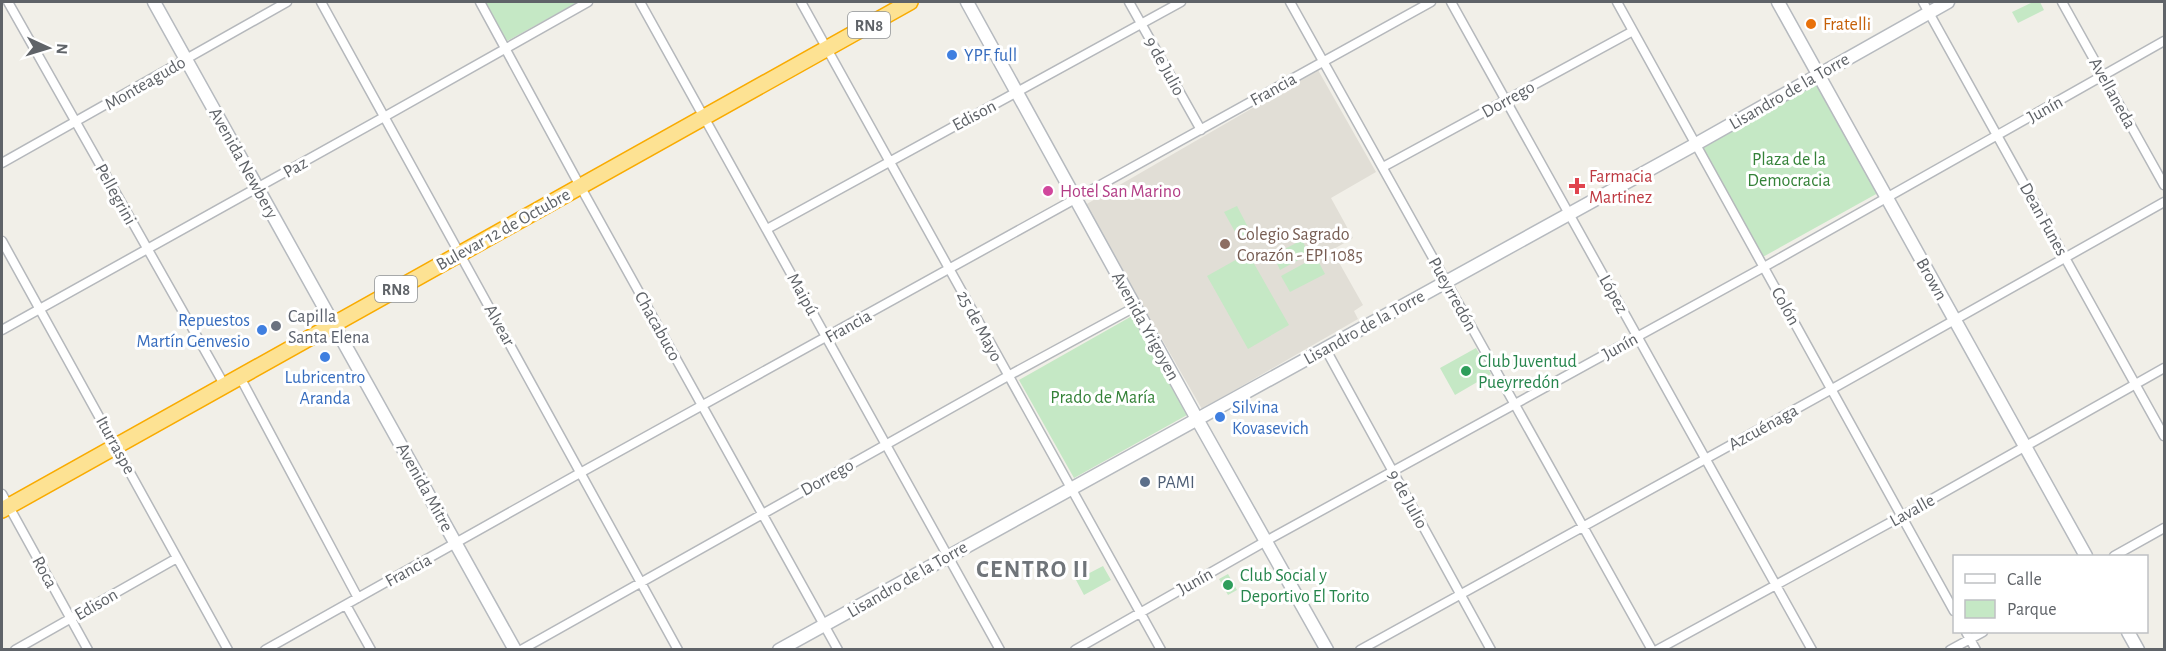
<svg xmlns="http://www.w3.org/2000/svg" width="2166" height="651" viewBox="0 0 2166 651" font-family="'Alegreya Sans',sans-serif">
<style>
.education{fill:#e1ded6}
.green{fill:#c5e8c5}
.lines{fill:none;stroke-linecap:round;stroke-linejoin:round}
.street-casing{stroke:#b5b8bc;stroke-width:11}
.secondary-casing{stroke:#b6babf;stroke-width:15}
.highway-casing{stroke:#f9ab00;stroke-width:18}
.street{stroke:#fff;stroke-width:8}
.secondary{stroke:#fff;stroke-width:12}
.highway{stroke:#fde293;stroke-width:15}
.food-dot{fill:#e8710a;stroke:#fff;stroke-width:2}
.shop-dot{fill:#3f7fe0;stroke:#fff;stroke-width:2}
.health-dot{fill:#e0444e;stroke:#fff;stroke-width:2}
.hotel-dot{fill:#d1479c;stroke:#fff;stroke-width:2}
.education-dot{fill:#8d6e63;stroke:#fff;stroke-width:2}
.worship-dot{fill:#6b7280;stroke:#fff;stroke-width:2}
.leisure-dot{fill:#2e9e5b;stroke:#fff;stroke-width:2}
.service-dot{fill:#5c6f8a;stroke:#fff;stroke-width:2}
.labels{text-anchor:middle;stroke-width:6;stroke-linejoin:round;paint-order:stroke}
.shield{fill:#fff;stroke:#8f9295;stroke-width:1.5}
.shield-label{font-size:16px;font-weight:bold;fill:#5f6368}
.food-label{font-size:18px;fill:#c56008;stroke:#fff;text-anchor:start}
.shop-label{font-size:18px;fill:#366cbe;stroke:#fff;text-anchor:start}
.street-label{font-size:18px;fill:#5f6368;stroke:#fff}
.park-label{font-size:18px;fill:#348238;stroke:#fff}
.health-label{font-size:18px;fill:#be3a42;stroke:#fff;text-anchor:start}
.hotel-label{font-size:18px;fill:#b23c85;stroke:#fff;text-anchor:start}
.education-label{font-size:18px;fill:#785e54;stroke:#fff;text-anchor:start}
.worship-label{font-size:18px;fill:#5b616d;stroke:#fff;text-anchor:start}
.leisure-label{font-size:18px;fill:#27864d;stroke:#fff;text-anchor:start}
.service-label{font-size:18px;fill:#4e5e75;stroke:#fff;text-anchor:start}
.district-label{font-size:24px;font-weight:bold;letter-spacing:1.5px;fill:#70757a;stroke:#fff}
</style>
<rect width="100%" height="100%" fill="#f1efe8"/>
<!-- education -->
<path class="education" d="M 1318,70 L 1376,172 L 1331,198 L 1353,238 L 1332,250 L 1363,305 L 1354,311 L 1358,319 L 1202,409 L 1085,205 Z"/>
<!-- green -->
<path class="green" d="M 485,2 L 578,2 L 507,41 Z
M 2033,2 L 2040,2 L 2044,10 L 2018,23 L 2012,12 Z
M 1817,82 L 1878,193 L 1761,258 L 1700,146 Z
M 1237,206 L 1251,233 L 1239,239 L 1224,212 Z
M 1302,240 L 1309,254 L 1280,270 L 1273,255 Z
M 1248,253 L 1289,325 L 1248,349 L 1207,276 Z
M 1316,257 L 1325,274 L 1290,292 L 1281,276 Z
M 1132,316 L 1187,415 L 1074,478 L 1019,380 Z
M 1476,348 L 1491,374 L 1455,395 L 1440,368 Z
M 1103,566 L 1111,580 L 1084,595 L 1076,580 Z
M 1228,574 L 1237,590 L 1228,595 L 1219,579 Z"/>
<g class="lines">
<!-- street casing -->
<g class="street-casing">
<path id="street" d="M 8,2 L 225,386
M 321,2 L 678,650
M 480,2 L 580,186 L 838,650
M 640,2 L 1000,650
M 801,2 L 1161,650
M 1129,2 L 1201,130
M 1290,2 L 1652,650
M 1451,2 L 1812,650
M 1617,2 L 1954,611
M 1923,2 L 2164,436
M 2062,2 L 2164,185
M 2,163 L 287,2
M 1383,167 L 1633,31
M 767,229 L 1181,2
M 2,241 L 228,650
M 2,330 L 384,117 L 588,2
M 1325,348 L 1491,650
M 240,377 L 358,598
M 2,494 L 88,650
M 2114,556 L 2164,528
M 346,605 L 371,650
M 1966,632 L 1976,650
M 15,650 L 177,558
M 265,650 L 580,473 L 1431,2
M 521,650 L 1008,376 L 1135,307
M 1075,650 L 1266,541 L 1764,267 L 2164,41
M 1360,650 L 1832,389 L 2164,202
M 1657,650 L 1902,516 L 2164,368
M 1950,650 L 1983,632"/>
</g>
<!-- secondary casing -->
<g class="secondary-casing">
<path id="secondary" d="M 154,2 L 515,650
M 967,2 L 1197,419 L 1327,650
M 1778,2 L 2086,556
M 2128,632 L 2138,650
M 779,650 L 1696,144 L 1948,2"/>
</g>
<!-- highway casing -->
<g class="highway-casing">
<path id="highway" d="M 2,510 L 910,2"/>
</g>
<!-- street -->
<use href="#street" class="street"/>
<!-- secondary -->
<use href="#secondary" class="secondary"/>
<!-- highway -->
<use href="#highway" class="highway"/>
</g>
<!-- markers -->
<circle class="food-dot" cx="1811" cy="24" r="6"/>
<g class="shop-dot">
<circle cx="952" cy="55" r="6"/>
<circle cx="262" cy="330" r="6"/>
<circle cx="325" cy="357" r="6"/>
<circle cx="1220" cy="417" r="6"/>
</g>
<path class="health-dot" d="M1574 177h6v6h6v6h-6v6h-6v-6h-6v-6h6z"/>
<circle class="hotel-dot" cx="1048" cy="191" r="6"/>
<circle class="education-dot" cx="1225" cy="244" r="6"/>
<circle class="worship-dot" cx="276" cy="326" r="6"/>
<g class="leisure-dot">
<circle cx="1466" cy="371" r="6"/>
<circle cx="1228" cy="585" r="6"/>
</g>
<circle class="service-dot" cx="1145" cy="482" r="6"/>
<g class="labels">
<!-- shield labels -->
<g class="shield">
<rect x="848" y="12" width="42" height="26" rx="4.5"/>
<rect x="375" y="276" width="42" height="26" rx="4.5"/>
</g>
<g class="shield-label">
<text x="869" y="31">RN8</text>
<text x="396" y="295">RN8</text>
</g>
<!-- food labels -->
<g class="food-label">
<text x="1823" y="30">Fratelli</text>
</g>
<!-- shop labels -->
<g class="shop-label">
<text x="964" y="61">YPF full</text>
<text x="250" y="326" text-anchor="end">Repuestos<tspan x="250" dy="21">Martín Genvesio</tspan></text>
<text x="325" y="383" text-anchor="middle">Lubricentro<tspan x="325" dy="21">Aranda</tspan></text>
<text x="1232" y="413">Silvina<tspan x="1232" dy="21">Kovasevich</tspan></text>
</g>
<!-- street labels -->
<g class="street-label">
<text transform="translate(1165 66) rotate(61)" y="6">9 de Julio</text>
<text transform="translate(145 83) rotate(-30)" y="6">Monteagudo</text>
<text transform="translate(1273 89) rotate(-29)" y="6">Francia</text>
<text transform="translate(1789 91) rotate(-30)" y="6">Lisandro de la Torre</text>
<text transform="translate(2113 93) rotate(61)" y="6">Avellaneda</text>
<text transform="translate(1508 99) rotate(-29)" y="6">Dorrego</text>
<text transform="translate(2045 109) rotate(-29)" y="6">Junín</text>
<text transform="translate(974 115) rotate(-28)" y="6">Edison</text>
<text transform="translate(244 163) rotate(61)" y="6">Avenida Newbery</text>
<text transform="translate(295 167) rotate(-29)" y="6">Paz</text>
<text transform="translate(116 194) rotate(61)" y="6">Pellegrini</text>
<text transform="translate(2044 219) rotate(61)" y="6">Dean Funes</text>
<text transform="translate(503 229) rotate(-29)" y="6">Bulevar 12 de Octubre</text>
<text transform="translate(1932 279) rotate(61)" y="6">Brown</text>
<text transform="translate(803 294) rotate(61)" y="6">Maipú</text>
<text transform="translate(1453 294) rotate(61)" y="6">Pueyrredón</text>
<text transform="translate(1614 294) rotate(61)" y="6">López</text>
<text transform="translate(1786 306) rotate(61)" y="6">Colón</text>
<text transform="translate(500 325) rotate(61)" y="6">Alvear</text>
<text transform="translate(658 326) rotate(61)" y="6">Chacabuco</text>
<text transform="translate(848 326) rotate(-29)" y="6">Francia</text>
<text transform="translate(980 326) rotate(62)" y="6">25 de Mayo</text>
<text transform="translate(1146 326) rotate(61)" y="6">Avenida Yrigoyen</text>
<text transform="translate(1364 327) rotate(-29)" y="6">Lisandro de la Torre</text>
<text transform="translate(1620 346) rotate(-29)" y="6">Junín</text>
<text transform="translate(1763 427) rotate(-29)" y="6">Azcuénaga</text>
<text transform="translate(116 445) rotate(61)" y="6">Iturraspe</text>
<text transform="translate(827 477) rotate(-29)" y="6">Dorrego</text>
<text transform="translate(425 487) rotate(61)" y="6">Avenida Mitre</text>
<text transform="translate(1408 499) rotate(61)" y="6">9 de Julio</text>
<text transform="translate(1912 510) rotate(-29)" y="6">Lavalle</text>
<text transform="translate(408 570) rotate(-29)" y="6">Francia</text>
<text transform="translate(45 572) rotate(61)" y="6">Roca</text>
<text transform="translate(907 579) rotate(-30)" y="6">Lisandro de la Torre</text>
<text transform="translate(1195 581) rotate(-29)" y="6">Junín</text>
<text transform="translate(96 604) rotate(-30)" y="6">Edison</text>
</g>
<!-- park labels -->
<g class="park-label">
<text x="1789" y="165">Plaza de la<tspan x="1789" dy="21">Democracia</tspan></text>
<text x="1103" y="403">Prado de María</text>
</g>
<!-- health labels -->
<g class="health-label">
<text x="1589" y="182">Farmacia<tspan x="1589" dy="21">Martinez</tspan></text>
</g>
<!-- hotel labels -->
<g class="hotel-label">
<text x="1060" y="197">Hotel San Marino</text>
</g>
<!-- education labels -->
<g class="education-label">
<text x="1237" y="240">Colegio Sagrado<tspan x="1237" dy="21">Corazón - EPI 1085</tspan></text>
</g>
<!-- worship labels -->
<g class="worship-label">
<text x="288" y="322">Capilla<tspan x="288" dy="21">Santa Elena</tspan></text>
</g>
<!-- leisure labels -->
<g class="leisure-label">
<text x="1478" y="367">Club Juventud<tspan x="1478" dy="21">Pueyrredón</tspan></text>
<text x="1240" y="581">Club Social y<tspan x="1240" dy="21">Deportivo El Torito</tspan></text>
</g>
<!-- service labels -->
<g class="service-label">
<text x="1157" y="488">PAMI</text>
</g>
<!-- district labels -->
<g class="district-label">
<text x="1033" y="577">CENTRO II</text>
</g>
</g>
<!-- border -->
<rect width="2166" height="651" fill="none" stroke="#5f6368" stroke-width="6"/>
<!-- legend -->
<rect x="1953" y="555" width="195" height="78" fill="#ffffff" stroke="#bfc1c3" stroke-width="1.5"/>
<rect x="1965" y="574" width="30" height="9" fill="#ffffff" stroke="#bfc1c3" stroke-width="1.5"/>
<text x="2007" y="585" font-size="18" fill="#5f6368">Calle</text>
<rect x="1965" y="600" width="30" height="18" fill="#c5e8c5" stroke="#bfc1c3" stroke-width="1.5"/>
<text x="2007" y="615" font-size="18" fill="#5f6368">Parque</text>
<!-- north arrow -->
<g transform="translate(48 48) rotate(94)" stroke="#ffffff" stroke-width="4.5" paint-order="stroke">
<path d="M0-4.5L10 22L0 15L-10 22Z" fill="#5f6368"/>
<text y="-9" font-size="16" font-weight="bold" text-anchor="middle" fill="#5f6368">N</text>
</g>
</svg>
